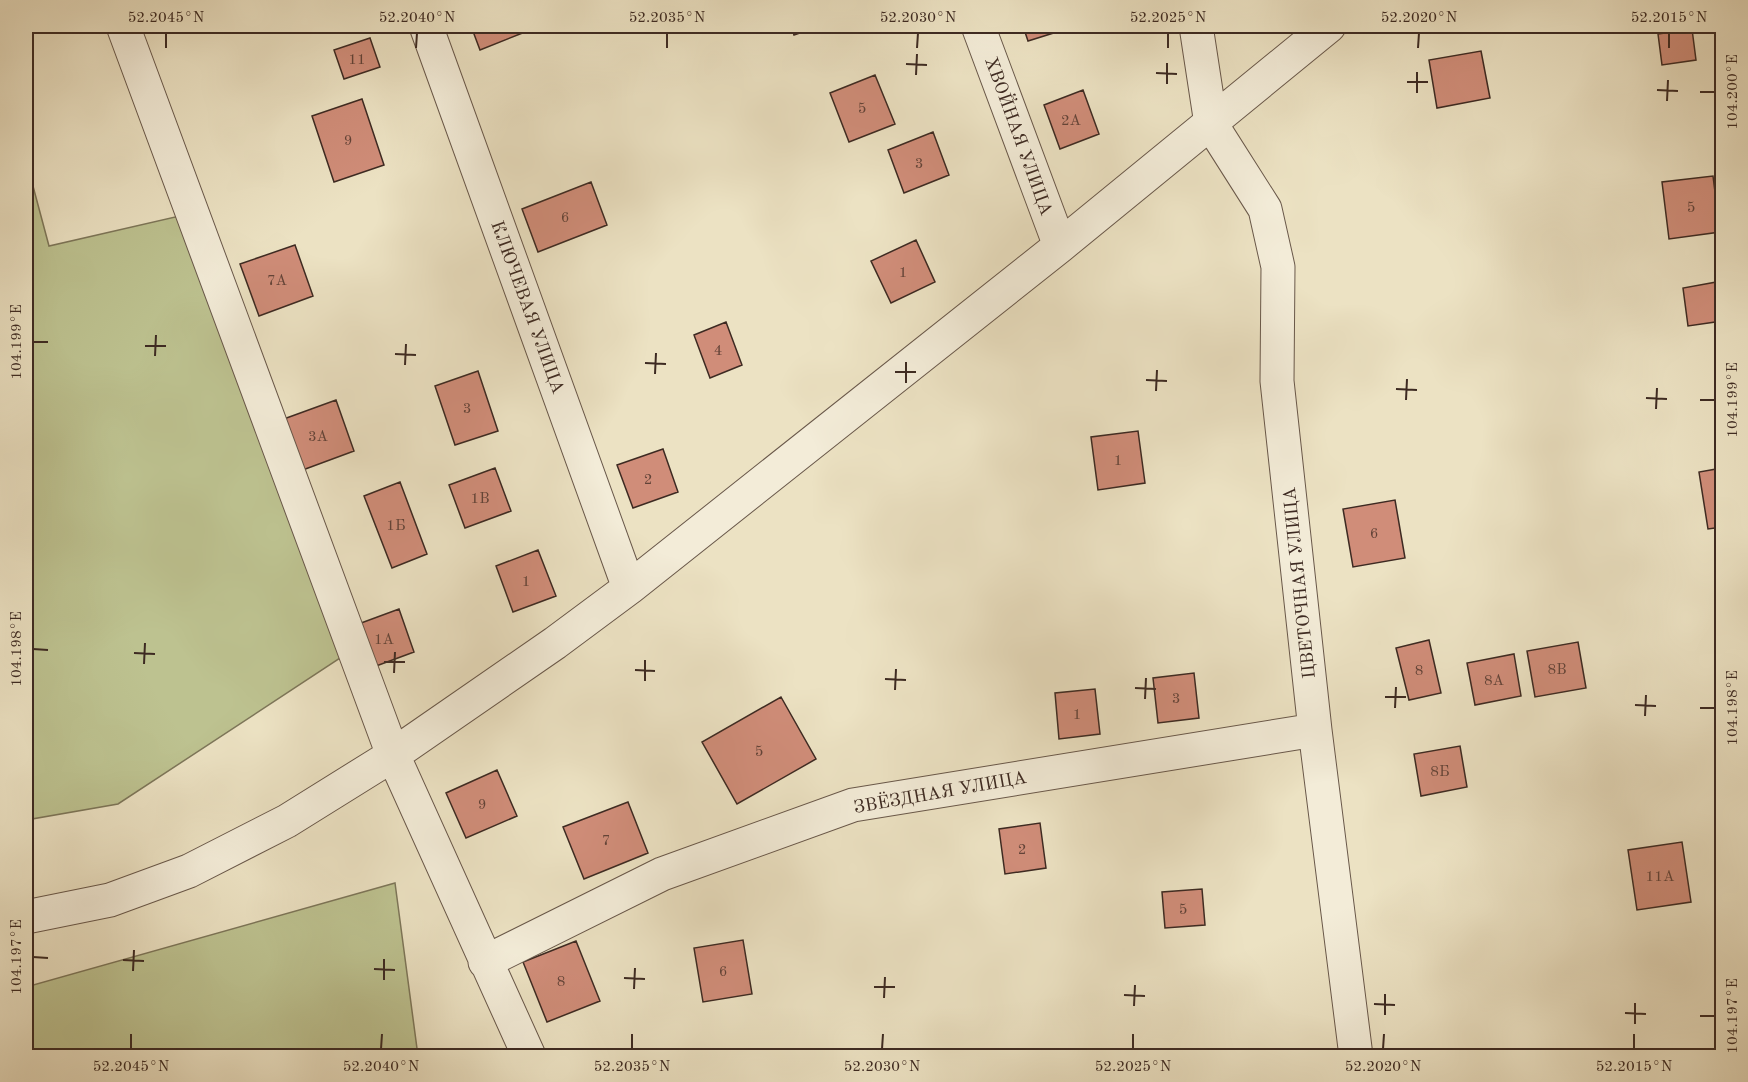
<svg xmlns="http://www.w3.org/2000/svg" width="1748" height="1082" viewBox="0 0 1748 1082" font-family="'Old Standard TT',serif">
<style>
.green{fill:#bdc290;stroke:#7d7659;stroke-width:1.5}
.building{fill:#d08d79;stroke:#3d2a22;stroke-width:1.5}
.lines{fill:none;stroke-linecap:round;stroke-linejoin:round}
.minor-casing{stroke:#69584a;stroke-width:35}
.minor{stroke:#f3ecd8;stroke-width:33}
.ticks{fill:none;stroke:#3d2a22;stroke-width:2}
.labels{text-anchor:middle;stroke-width:5;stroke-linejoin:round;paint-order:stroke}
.number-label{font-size:15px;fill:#624338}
.street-label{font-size:18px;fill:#3d2a22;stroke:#f3ecd8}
.neatline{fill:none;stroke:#3d2a22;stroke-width:2}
.ticks-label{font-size:15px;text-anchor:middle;fill:#3d2a22}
</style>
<rect width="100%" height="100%" fill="#ece2c3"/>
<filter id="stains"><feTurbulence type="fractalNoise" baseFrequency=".00333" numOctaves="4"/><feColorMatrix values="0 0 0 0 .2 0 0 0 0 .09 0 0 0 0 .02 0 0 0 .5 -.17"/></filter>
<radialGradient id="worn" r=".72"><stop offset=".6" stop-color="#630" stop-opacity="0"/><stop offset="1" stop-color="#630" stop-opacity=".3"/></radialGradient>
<!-- green -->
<path class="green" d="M 26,160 L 49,246 L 188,214 L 366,641 L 118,804 L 26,820 Z
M 395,883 L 418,1056 L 26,1056 L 26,987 Z"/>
<!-- building -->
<path class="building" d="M 471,26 L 523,26 L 525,32 L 480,50 Z
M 791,26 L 820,26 L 794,35 Z
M 1023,26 L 1076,26 L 1028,41 Z
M 1692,29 L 1696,60 L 1662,65 L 1658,34 Z
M 370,38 L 380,67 L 344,79 L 334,50 Z
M 1481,51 L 1490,98 L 1437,108 L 1429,60 Z
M 875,75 L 895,124 L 849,142 L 830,93 Z
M 1083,90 L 1099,134 L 1060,149 L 1044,105 Z
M 362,99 L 384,165 L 334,182 L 312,116 Z
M 933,132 L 949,175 L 904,193 L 888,150 Z
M 1713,176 L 1720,232 L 1669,239 L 1662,182 Z
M 591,182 L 607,225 L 538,252 L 522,209 Z
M 916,240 L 935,282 L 891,303 L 871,261 Z
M 295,245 L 313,296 L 259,316 L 240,264 Z
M 1722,281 L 1722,321 L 1688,326 L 1683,288 Z
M 726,322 L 742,365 L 710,378 L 694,335 Z
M 478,371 L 498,431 L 455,445 L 435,386 Z
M 336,400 L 354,451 L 300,471 L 281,420 Z
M 1138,431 L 1145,483 L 1098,490 L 1091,437 Z
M 663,449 L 678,492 L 633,508 L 617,465 Z
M 495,468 L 511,511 L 465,528 L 449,485 Z
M 1722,468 L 1722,527 L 1708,529 L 1699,472 Z
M 400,482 L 427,554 L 392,568 L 364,496 Z
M 1395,500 L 1405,558 L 1353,567 L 1343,509 Z
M 538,550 L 556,596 L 513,612 L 496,566 Z
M 399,609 L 414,652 L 368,669 L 353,626 Z
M 1429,640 L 1441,693 L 1409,700 L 1396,648 Z
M 1578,642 L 1586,688 L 1535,697 L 1527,651 Z
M 1514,654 L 1521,696 L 1475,705 L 1467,663 Z
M 1194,673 L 1199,718 L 1158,723 L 1153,678 Z
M 1095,689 L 1100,734 L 1059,739 L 1055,693 Z
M 781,697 L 816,759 L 737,804 L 702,742 Z
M 1460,746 L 1467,787 L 1421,796 L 1414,754 Z
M 497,770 L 517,816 L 466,838 L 446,793 Z
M 628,802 L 648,853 L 584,879 L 563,827 Z
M 1040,823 L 1046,868 L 1005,874 L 999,829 Z
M 1682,842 L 1691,902 L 1637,910 L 1628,850 Z
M 1202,889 L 1205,925 L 1165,928 L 1162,892 Z
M 743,940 L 752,994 L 703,1002 L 694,948 Z
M 576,941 L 600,1001 L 547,1022 L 523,962 Z"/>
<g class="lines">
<!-- minor casing -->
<g class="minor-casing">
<path id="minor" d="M 123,26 L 393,755 L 529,1056
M 426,26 L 629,588
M 978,26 L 1060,246
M 1196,26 L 1211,124 L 1265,209 L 1278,267 L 1277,381 L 1315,730 L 1356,1056
M 26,917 L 110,900 L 189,871 L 287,821 L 393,755 L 555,643 L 629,588 L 1060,246 L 1329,26
M 485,962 L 662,874 L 853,805 L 1315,730"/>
</g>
<!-- minor -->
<use href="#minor" class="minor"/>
</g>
<!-- ticks -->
<path class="ticks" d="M 166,48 L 166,33M 416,48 L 417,33M 667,48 L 667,33M 917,48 L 918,33M 1168,48 L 1168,33M 1418,48 L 1419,33M 1669,48 L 1669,33M 906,64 L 927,65M 1156,73 L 1177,74M 916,75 L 917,54M 1407,82 L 1428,82M 1167,84 L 1167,63M 1657,90 L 1678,91M 1700,92 L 1715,92M 1417,93 L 1417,72M 1667,101 L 1668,80M 33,342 L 48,342M 145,346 L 166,346M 395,354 L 416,355M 155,356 L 156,335M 645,363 L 666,364M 405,365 L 406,344M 895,372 L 916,372M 655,374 L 656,353M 1146,380 L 1167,381M 906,383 L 906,362M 1396,389 L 1417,390M 1156,391 L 1157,370M 1646,398 L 1667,399M 1406,400 L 1407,379M 1700,400 L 1715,400M 1656,409 L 1657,388M 33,649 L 48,650M 134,653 L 155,654M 384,662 L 405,662M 144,664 L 145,643M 635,670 L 655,671M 394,673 L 395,652M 885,679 L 906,680M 645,681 L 645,660M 1135,688 L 1156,689M 895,690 L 896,669M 1385,697 L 1406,697M 1145,699 L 1146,678M 1635,705 L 1656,706M 1395,708 L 1396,687M 1700,708 L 1715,708M 1645,716 L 1646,695M 33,957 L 48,958M 123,960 L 144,961M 374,969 L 395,970M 133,971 L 134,950M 624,978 L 645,979M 384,980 L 384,959M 874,987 L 895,987M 634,989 L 635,968M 1124,995 L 1145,996M 884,998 L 885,977M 1374,1004 L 1395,1005M 1134,1006 L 1135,985M 1625,1013 L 1646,1014M 1385,1015 L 1385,994M 1700,1016 L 1715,1016M 1635,1024 L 1635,1003M 131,1049 L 131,1034M 381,1049 L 382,1034M 632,1049 L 632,1034M 882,1049 L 883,1034M 1133,1049 L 1133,1034M 1383,1049 L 1384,1034M 1634,1049 L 1634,1034"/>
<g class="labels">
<!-- number labels -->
<g class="number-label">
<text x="357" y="64">11</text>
<text x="862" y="113">5</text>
<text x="1071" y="125">2А</text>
<text x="348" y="145">9</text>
<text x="919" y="168">3</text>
<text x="1691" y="212">5</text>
<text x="565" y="222">6</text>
<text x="903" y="277">1</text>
<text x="277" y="285">7А</text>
<text x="718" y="355">4</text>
<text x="467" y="413">3</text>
<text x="318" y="441">3А</text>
<text x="1118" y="465">1</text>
<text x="648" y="484">2</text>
<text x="480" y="503">1В</text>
<text x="396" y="530">1Б</text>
<text x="1374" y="538">6</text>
<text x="526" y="586">1</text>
<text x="384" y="644">1А</text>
<text x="1557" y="674">8В</text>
<text x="1419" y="675">8</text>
<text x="1494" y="685">8А</text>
<text x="1176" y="703">3</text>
<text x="1077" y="719">1</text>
<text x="759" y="756">5</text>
<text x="1440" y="776">8Б</text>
<text x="482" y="809">9</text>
<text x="606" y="845">7</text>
<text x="1022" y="854">2</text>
<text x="1660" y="881">11А</text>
<text x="1183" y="914">5</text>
<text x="723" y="976">6</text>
<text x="561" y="986">8</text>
</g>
<!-- street labels -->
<g class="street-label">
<text transform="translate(1019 136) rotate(70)" y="6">ХВОЙНАЯ УЛИЦА</text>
<text transform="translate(528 307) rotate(70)" y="6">КЛЮЧЕВАЯ УЛИЦА</text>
<text transform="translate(1299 583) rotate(-96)" y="6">ЦВЕТОЧНАЯ УЛИЦА</text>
<text transform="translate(940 792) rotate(-10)" y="6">ЗВЁЗДНАЯ УЛИЦА</text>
</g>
</g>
<!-- margin -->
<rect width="1748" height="1082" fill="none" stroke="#ece2c3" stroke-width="66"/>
<rect x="33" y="33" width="1682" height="1016" class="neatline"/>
<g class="ticks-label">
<text x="166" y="22">52.2045°N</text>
<text x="417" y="22">52.2040°N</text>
<text x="667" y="22">52.2035°N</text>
<text x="918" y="22">52.2030°N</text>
<text x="1168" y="22">52.2025°N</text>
<text x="1419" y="22">52.2020°N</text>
<text x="1669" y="22">52.2015°N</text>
<text transform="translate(1732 92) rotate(-90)" y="5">104.200°E</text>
<text transform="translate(16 342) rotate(-90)" y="5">104.199°E</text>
<text transform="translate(1732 400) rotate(-90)" y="5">104.199°E</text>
<text transform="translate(16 649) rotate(-90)" y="5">104.198°E</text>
<text transform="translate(1732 708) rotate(-90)" y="5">104.198°E</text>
<text transform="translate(16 957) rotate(-90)" y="5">104.197°E</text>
<text transform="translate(1732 1016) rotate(-90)" y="5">104.197°E</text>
<text x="131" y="1071">52.2045°N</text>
<text x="381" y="1071">52.2040°N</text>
<text x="632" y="1071">52.2035°N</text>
<text x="882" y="1071">52.2030°N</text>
<text x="1133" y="1071">52.2025°N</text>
<text x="1383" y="1071">52.2020°N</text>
<text x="1634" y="1071">52.2015°N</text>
</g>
<rect width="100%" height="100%" filter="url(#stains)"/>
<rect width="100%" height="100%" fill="url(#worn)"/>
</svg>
